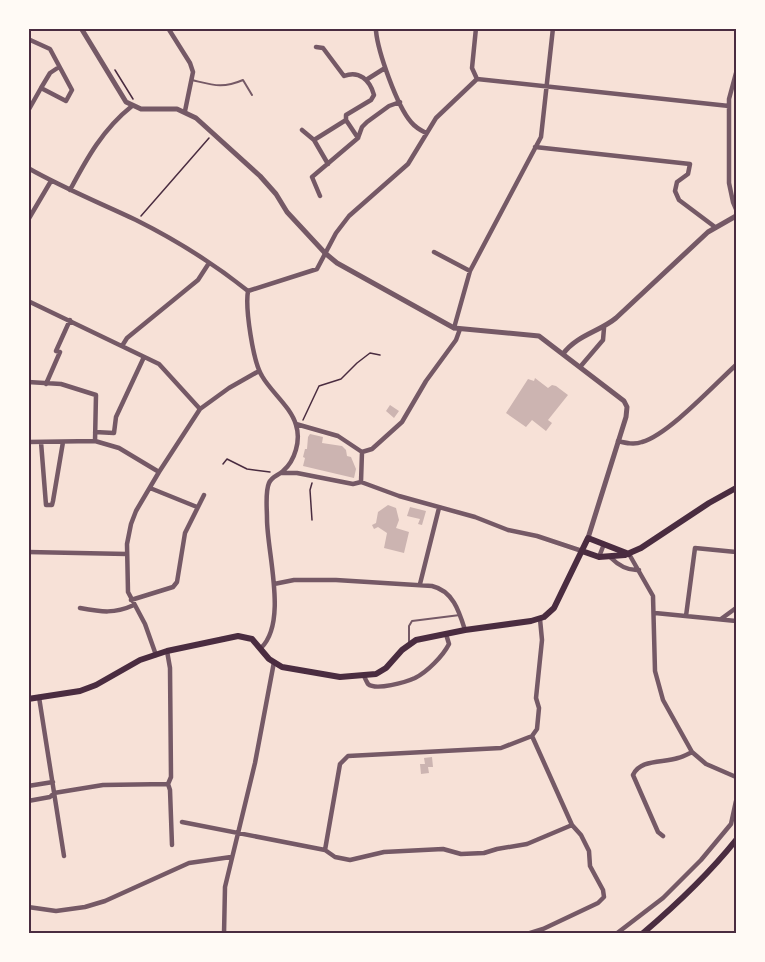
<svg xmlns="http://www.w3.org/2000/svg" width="765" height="962" viewBox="0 0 765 962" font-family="'Space Grotesk',sans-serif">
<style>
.building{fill:#ccb4b1}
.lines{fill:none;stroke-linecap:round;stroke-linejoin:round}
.path{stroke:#4a2c40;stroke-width:1.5}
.service{stroke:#755966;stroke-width:2}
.minor{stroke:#755966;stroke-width:4.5}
.tertiary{stroke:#755966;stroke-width:5}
.secondary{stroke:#4a2c40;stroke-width:6}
.neatline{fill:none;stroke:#4a2c40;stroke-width:2}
</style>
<rect width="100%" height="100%" fill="#f7e1d7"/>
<!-- building -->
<path class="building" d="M 535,378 L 548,388 L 552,385 L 556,386 L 568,395 L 548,420 L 552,423 L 546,431 L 532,420 L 526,427 L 506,413 L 528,379 L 534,381 Z
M 390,405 L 399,411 L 394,418 L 386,411 Z
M 310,434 L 323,437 L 322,443 L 342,446 L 346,450 L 347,456 L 351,457 L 356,469 L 354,478 L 303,466 L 305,458 L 303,457 L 305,449 L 307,449 L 308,437 Z
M 388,505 L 396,508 L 399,520 L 396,528 L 409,532 L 404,553 L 384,548 L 387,533 L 378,527 L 374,529 L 372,525 L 376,523 L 378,512 Z
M 410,507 L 426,511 L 422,525 L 418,524 L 420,519 L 407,516 Z
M 432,757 L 433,767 L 428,767 L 429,773 L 421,774 L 420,764 L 425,764 L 424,758 Z"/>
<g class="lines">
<!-- path -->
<path class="path" d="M 115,70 L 133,99
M 141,216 L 209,138
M 303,420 L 319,386 L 341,379 L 357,363 L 370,353 L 380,355
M 223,464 L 227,459 L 247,469 L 270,472
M 312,520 L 310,490 L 312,483"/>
<!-- service -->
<path class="service" d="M 192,80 C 213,85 222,89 243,80 L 252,95
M 409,644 L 409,626 L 412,621 L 460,615"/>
<!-- minor -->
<path class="minor" d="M 168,28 L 190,63 L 193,72 L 185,111
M 376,31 C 378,52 397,106 411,122 C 415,127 420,130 426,133
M 28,39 L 50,49 L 72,90 L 66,101 L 41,88 L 50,73 L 59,67
M 316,47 L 323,48 L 344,76 C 359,70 370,80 374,95 L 371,100 L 346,115 L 346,120 L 358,138
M 736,73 L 729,99 L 729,183 L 733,202 L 736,209
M 477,79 L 729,106
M 366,80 L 385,68
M 28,111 L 41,88
M 302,130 L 314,140 L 328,164
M 314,140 L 346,120
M 535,147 L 690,164 L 688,174 L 677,182 L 675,191 L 679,200 L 715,227
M 28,168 C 63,188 100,203 136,220 C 176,240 213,263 248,291 C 245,308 253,362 262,376 C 271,392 291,407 296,425 C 301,440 295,461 283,471 C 278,476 272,476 269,483 C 265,492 267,508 267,519 C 267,553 288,622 261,648
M 70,190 C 87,158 103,129 132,106
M 320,196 L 312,177 L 358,138 L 362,127 L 367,122 L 389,106 L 400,102
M 28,220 L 51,181
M 434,252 L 470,271
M 248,291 L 317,269 L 336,233 L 349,216 L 408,164 L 436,118 L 477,79 L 472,68 L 476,28
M 28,301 L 159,364 L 200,409
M 454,328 L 470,271 L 541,137 L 553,28
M 122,346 L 127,338 L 198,280 L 209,263
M 580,367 L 603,340 L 604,328
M 28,382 L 61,384 L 96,395 L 95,441
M 46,384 L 60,352 L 56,351 L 70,320
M 296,424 L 338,436 L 362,452
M 95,432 L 114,433 L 116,417 L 144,357
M 618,441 C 626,443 634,445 642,442 C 668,435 714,385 736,365
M 28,442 L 95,441 L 119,448 L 159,472
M 41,442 L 46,505 L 52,505 L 53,501 L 63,442
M 362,452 L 372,449 L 402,422 L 426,381 L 456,340 L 460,329
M 281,473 L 297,473 L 353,484 L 361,482
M 361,482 L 399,496 L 475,517 L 508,530 L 537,536 L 582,551
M 361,482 L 362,452
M 150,488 L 197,507
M 28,552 L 127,554
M 629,554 L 653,596 L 655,671 L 663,700 L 692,752 L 706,764 L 736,777
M 599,557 L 604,544
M 610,557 C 618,565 627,571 639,570
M 274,584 L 294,580 L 336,580 L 432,586 C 453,591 459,611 465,630
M 420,584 L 439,508
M 131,600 L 173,587 L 177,582 L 185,533 L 204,495
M 80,608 C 102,612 114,614 134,605
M 655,613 L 736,621
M 686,616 L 695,548 L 736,552
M 721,619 L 736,608
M 167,651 L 170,668 L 171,777 L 168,784 L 170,790 L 172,845
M 156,655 L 145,624 L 128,592 L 127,544 L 131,524 L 136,511 L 159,472 L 200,409 L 229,388 L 259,371
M 364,675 C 364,677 367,682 368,684 C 376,691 406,682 415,678 C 427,672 443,656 449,644 L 446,634
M 39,697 L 64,856
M 28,786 L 53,782
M 28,801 L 50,797 L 54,793 L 103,785 L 168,784
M 182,822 L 325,850 L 335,857 L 350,860 L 384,852 L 443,849 L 461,854 L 484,853 L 497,849 L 527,844 L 572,825
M 663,836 L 658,832 L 633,775 C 640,759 663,763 678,758 C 683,757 688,754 692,752
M 325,850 L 340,764 L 348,756 L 501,748 L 532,736
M 28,907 L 56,911 L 85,907 L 105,901 L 189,863 L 231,857
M 224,934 L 225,887 L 255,763 L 274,662
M 527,934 L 543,929 L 598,903 L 604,897 L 603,890 L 590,866 L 589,851 L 581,835 L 572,825 L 532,736 L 537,729 L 539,708 L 536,698 L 542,640 L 540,619
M 616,934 L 663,898 L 701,860 L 731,824 L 736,801"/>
<!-- tertiary -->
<path class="tertiary" d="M 81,28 L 126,102 L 141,109 L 177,109 L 196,118 L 260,176 L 276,194 L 287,212 L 325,253 L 337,263 L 454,328 L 539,336 L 624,401 L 627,407 L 626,417 L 588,538
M 563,354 C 577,335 599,332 616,318 L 708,232 L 736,216"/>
<!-- secondary -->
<path class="secondary" d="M 582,551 L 599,557 L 625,555 L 641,548 L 709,503 L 736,488
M 28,699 L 80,691 L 96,685 L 140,660 L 167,651 L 238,636 L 252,639 L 269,659 L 282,667 L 340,677 L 376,674 L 386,668 L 402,650 L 416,640 L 465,630 L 531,621 L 544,617 L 554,608 L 588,538 L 629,554
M 642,934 C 676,905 708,875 736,840"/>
</g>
<!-- border -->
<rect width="765" height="962" fill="none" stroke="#fffaf5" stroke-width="60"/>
<rect x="30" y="30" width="705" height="902" class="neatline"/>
</svg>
